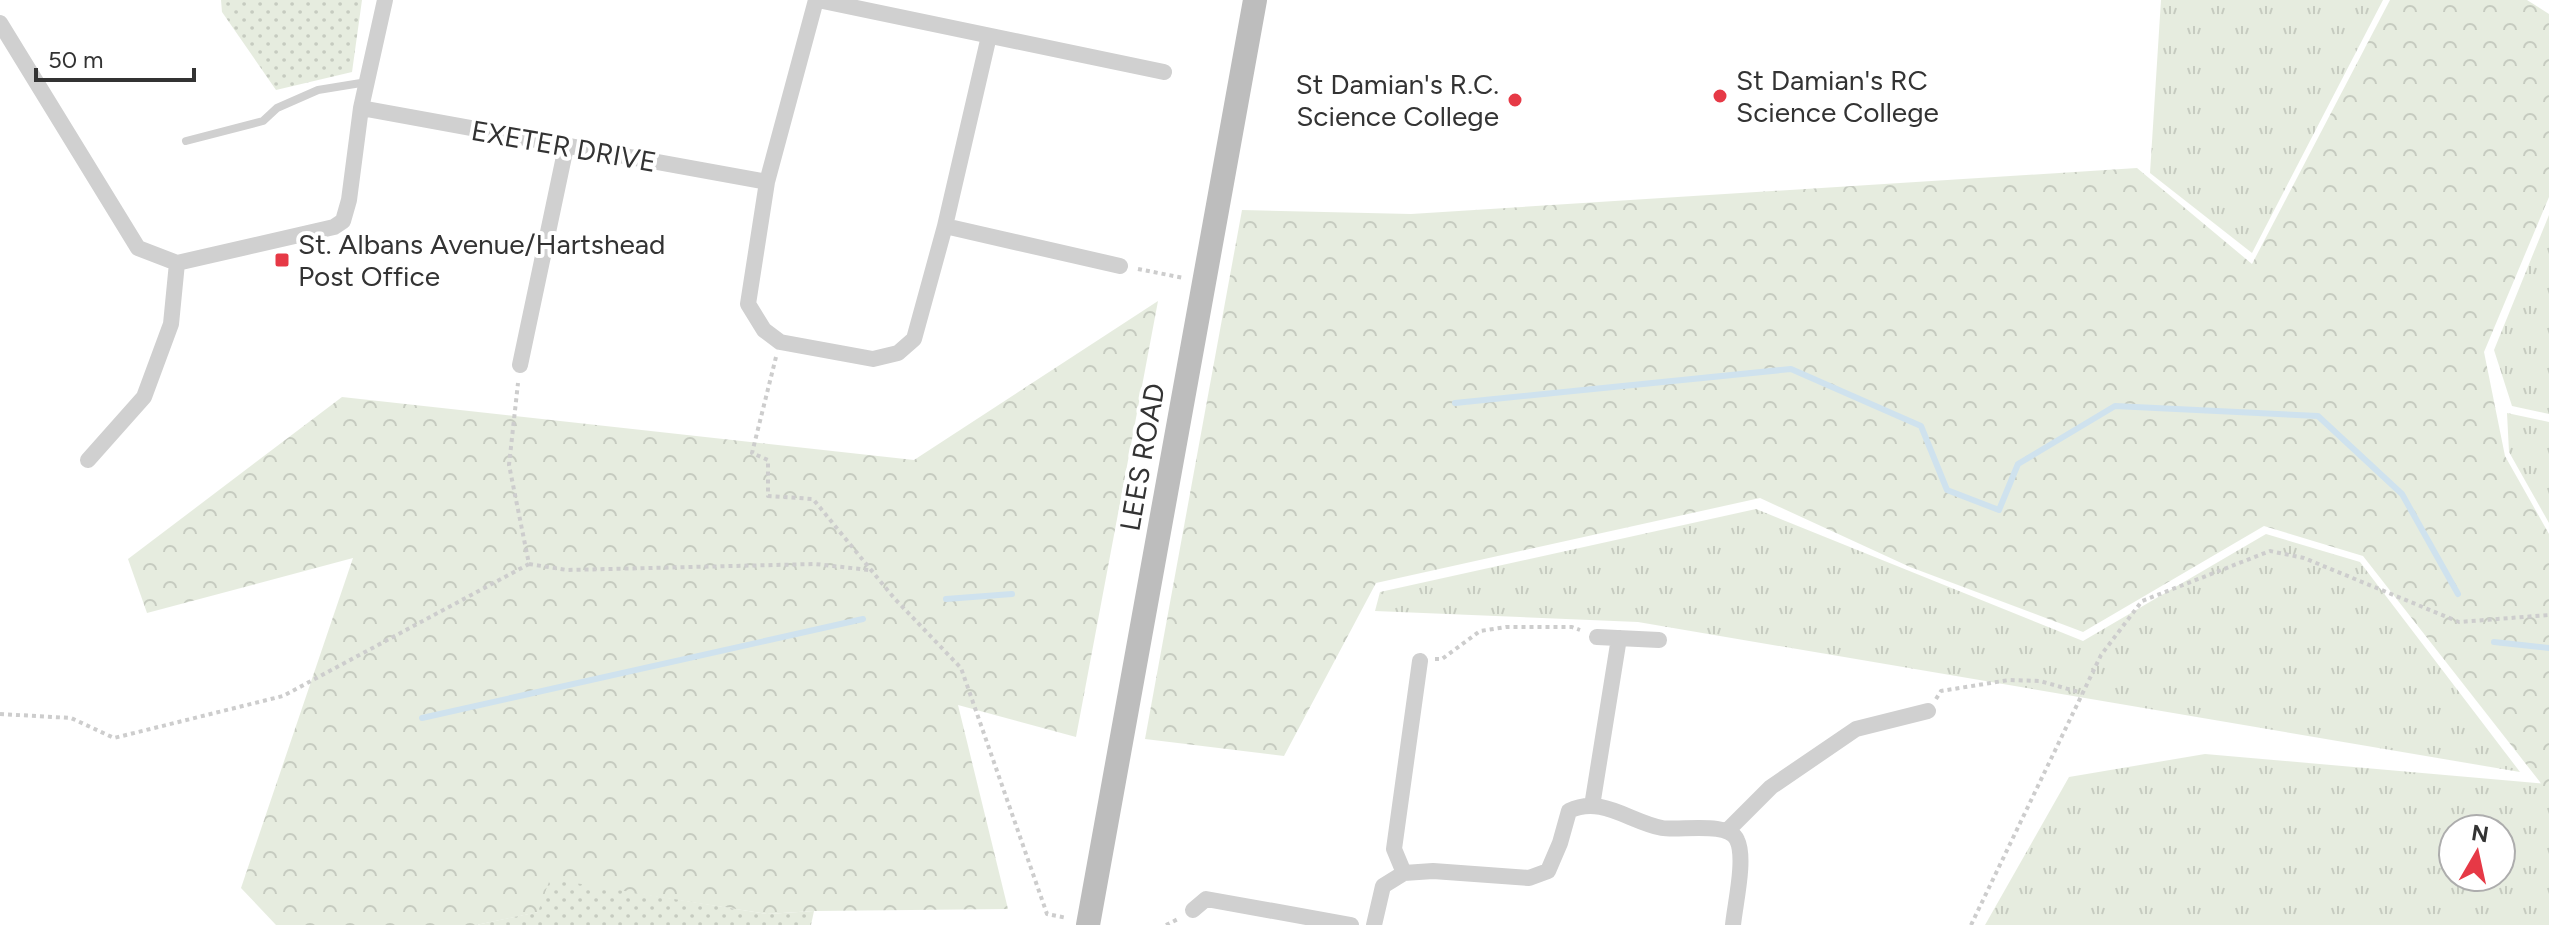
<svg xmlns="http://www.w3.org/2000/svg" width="2549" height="925" viewBox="0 0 2549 925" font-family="Figtree,sans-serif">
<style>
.grass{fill:url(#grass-tufts);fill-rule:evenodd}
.forest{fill:url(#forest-crowns)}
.park{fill:url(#park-dots)}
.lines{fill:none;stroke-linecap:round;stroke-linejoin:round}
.stream{stroke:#cfe2ee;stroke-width:6}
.path{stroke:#cdcdcd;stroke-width:4;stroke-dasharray:4 4;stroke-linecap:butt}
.lane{stroke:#d0d0d0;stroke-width:8}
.street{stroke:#d0d0d0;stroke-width:16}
.secondary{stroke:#bdbdbd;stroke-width:24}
.poi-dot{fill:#e63946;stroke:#fff;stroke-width:3}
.labels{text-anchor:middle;stroke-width:8;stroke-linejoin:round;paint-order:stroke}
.poi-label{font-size:28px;fill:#333;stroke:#fff;text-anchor:start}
.street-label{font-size:28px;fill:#333;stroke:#fff}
</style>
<defs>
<pattern id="grass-tufts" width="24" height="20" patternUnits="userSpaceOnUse" patternTransform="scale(2)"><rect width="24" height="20" fill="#e6ecdf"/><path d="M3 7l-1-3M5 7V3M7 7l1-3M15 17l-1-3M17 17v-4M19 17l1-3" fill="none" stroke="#c6cbc0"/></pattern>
<pattern id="forest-crowns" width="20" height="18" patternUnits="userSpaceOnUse" patternTransform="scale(2)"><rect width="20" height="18" fill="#e6ecdf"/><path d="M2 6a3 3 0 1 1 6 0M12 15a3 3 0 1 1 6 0" fill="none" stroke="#c6cbc0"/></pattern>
<pattern id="park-dots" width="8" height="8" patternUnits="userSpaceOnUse" patternTransform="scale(2)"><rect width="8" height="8" fill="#e6ecdf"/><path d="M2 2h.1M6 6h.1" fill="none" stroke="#c6cbc0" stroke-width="1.8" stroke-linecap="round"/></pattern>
</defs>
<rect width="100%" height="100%" fill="#fff"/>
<!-- grass -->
<path class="grass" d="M 2161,0 L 2383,0 L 2252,253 L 2150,173 Z
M 2549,215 L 2549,414 L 2512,406 L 2494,350 Z
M 2507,413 L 2549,422 L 2549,523 L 2509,452 Z
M 1756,509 L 2083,641 L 2266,534 L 2360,562 L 2520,772 L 1638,622 L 1375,611 L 1380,592 Z
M 2205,754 L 2549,784 L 2549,925 L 1985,925 L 2069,777 ZM 2453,829 L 2501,829 L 2501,877 L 2453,877 Z"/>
<!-- forest -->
<path class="forest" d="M 2390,0 L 2527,0 L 2549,14 L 2549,197 L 2484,352 L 2505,456 L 2549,534 L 2549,800 L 2540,782 L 2363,556 L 2264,526 L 2083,632 L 1910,567 L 1760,498 L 1376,583 L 1284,756 L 1145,739 L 1242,210 L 1411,214 L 2137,168 L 2252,264 Z
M 1158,301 L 1076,737 L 958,705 L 1008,909 L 814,911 L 767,914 L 550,880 L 539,912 L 476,925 L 276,925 L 241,888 L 353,558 L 147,613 L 128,559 L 342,397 L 914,460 Z"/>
<!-- park -->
<path class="park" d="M 221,0 L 362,0 L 352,72 L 276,90 L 222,12 Z
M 550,879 L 767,914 L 814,911 L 811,925 L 476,925 L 538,912 Z"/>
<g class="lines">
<!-- stream -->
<path class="stream" d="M 1455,403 L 1791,369 L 1921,426 L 1947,490 L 1999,510 L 2018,464 L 2115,406 L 2318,416 L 2402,494 L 2458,594
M 946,599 L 1012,594
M 2494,642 L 2549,648
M 422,718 L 863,619"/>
<!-- path -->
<path class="path" d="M 1138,269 L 1184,278
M 776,357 L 752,453 L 768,460 L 768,496 L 813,499 L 894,598 L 961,668 L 1047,914 L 1067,918
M 529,564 L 567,570 L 815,564 L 869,570
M 1435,659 L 1442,659 L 1480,631 L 1506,627 L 1572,627 L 1580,630
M 1936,699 L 1941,691 L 2009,680 L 2040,681 L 2082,693
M 0,714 L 71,718 L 114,738 L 283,696 L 529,564 L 509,465 L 518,383
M 1166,925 L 1178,919
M 1971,925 L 2101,655 L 2142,601 L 2270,551 L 2304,558 L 2459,622 L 2549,615"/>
<!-- lane -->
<path class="lane" d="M 186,141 L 263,121 L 277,108 L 318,90 L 367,82"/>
<!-- street -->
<path class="street" d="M 816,0 L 767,182 L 748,304 L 764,330 L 780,342 L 873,359 L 898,353 L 914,339 L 945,226 L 989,36
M 818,0 L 1164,72
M 0,23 L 138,248 L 177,263 L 334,227 L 343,221 L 349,200 L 361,108 L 385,0
M 361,108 L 767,182
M 945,226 L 1120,266
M 520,365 L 566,147
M 88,460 L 144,397 L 171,324 L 177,263
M 1597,637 L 1659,640
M 1592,806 L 1619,638
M 1728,830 L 1771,787 L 1856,729 L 1928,711
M 1404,873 L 1394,849 L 1420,661
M 1193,910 L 1206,899 L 1351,925
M 1374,925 L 1383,886 L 1404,873 L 1433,871 L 1529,878 L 1548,871 L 1560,843 L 1569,811 C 1601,795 1630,822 1662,828 C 1680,831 1729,821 1737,840 C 1746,858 1735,904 1733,925"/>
<!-- secondary -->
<path class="secondary" d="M 1088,925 L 1255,0"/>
</g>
<!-- markers -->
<g class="poi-dot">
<circle cx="1720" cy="96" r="8"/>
<circle cx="1515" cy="100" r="8"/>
<rect x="274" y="252" width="16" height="16" rx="4"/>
</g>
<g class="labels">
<!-- poi labels -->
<g class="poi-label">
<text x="1736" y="90">St Damian's RC<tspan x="1736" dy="32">Science College</tspan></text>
<text x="1499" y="94" text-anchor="end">St Damian's R.C.<tspan x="1499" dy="32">Science College</tspan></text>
<text x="298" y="254">St. Albans Avenue/Hartshead<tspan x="298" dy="32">Post Office</tspan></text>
</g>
<!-- street labels -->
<g class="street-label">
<text transform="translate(564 146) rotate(10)" y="10">EXETER DRIVE</text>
<text transform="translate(1142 457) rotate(-80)" y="10">LEES ROAD</text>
</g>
</g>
<!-- north arrow -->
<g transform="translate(2477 853) rotate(9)"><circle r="38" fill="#ffffff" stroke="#adadad" stroke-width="2"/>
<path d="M0-6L14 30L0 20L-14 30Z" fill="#e63946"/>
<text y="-12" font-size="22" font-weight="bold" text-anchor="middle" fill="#333333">N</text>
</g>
<!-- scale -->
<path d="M36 68v12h158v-12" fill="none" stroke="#333333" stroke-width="4"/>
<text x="48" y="68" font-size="24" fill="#333333" stroke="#ffffff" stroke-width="6" paint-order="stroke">50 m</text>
</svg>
